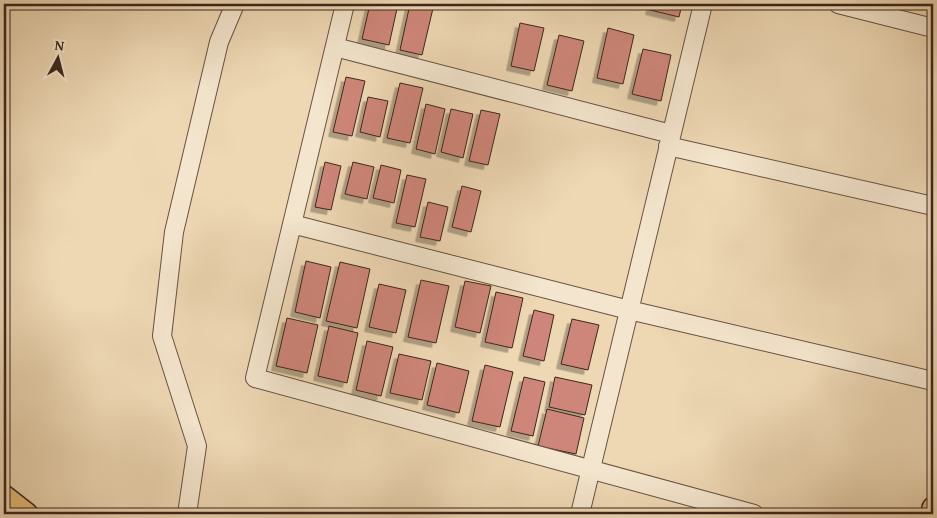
<svg xmlns="http://www.w3.org/2000/svg" width="937" height="518" viewBox="0 0 937 518" font-family="'Gentium Book Plus',serif">
<style>
.building{fill:#cf867a;stroke:#3b261c;filter:url(#shadow)}
.lines{fill:none;stroke-linecap:round;stroke-linejoin:round}
.minor-casing{stroke:#685242;stroke-width:20}
.major-casing{stroke:#3b261c;stroke-width:24}
.minor{stroke:#f4e6ce;stroke-width:18}
.major{stroke:#e7bc7a;stroke-width:21}
</style>
<defs>
<filter id="shadow"><feDropShadow dx="-4.5" dy="4.5" stdDeviation="0" flood-color="#0004"/></filter>
</defs>
<rect width="100%" height="100%" fill="#eed8b4"/>
<filter id="stains"><feTurbulence type="fractalNoise" baseFrequency=".004" numOctaves="4"/><feColorMatrix values="0 0 0 0 .2 0 0 0 0 .09 0 0 0 0 .02 0 0 0 .5 -.17"/></filter>
<radialGradient id="worn" r=".72"><stop offset=".6" stop-color="#630" stop-opacity="0"/><stop offset="1" stop-color="#630" stop-opacity=".3"/></radialGradient>
<!-- building -->
<path class="building" d="M 370,4 L 398,4 L 389,45 L 362,39 Z
M 410,4 L 434,4 L 422,55 L 400,50 Z
M 652,4 L 682,4 L 679,17 L 650,10 Z
M 520,23 L 544,28 L 534,71 L 511,66 Z
M 608,28 L 634,35 L 623,84 L 597,78 Z
M 559,35 L 584,41 L 572,91 L 547,85 Z
M 643,49 L 671,55 L 661,101 L 632,94 Z
M 346,77 L 365,81 L 352,136 L 333,132 Z
M 400,83 L 423,88 L 410,143 L 387,138 Z
M 368,97 L 388,101 L 380,137 L 360,132 Z
M 426,104 L 445,109 L 435,154 L 416,149 Z
M 451,109 L 473,114 L 463,158 L 441,152 Z
M 481,110 L 500,114 L 488,165 L 469,161 Z
M 325,162 L 341,166 L 331,210 L 315,207 Z
M 353,162 L 374,167 L 367,199 L 345,194 Z
M 381,165 L 401,170 L 394,203 L 373,198 Z
M 407,175 L 426,179 L 415,227 L 396,223 Z
M 462,186 L 481,191 L 471,232 L 452,227 Z
M 428,202 L 448,207 L 440,241 L 420,237 Z
M 306,261 L 331,267 L 320,318 L 295,312 Z
M 340,262 L 370,269 L 357,328 L 326,321 Z
M 421,280 L 449,286 L 436,343 L 408,337 Z
M 465,281 L 491,286 L 480,333 L 455,327 Z
M 379,284 L 406,290 L 396,333 L 369,327 Z
M 496,292 L 523,298 L 512,348 L 485,342 Z
M 534,310 L 554,315 L 544,361 L 523,356 Z
M 287,318 L 318,325 L 307,373 L 276,366 Z
M 572,319 L 599,325 L 588,370 L 561,364 Z
M 329,326 L 358,333 L 347,383 L 318,376 Z
M 367,341 L 393,347 L 381,396 L 356,390 Z
M 399,354 L 431,361 L 422,400 L 390,393 Z
M 437,363 L 469,371 L 459,413 L 427,405 Z
M 485,365 L 513,372 L 500,427 L 472,421 Z
M 524,377 L 545,382 L 533,436 L 511,431 Z
M 555,377 L 592,385 L 585,415 L 549,407 Z
M 547,409 L 584,418 L 576,454 L 538,446 Z"/>
<g class="lines">
<!-- minor casing -->
<g class="minor-casing">
<path id="minor" d="M 345,4 L 255,378 L 754,514
M 838,4 L 933,28
M 335,47 L 671,134
M 668,146 L 933,206
M 292,224 L 629,310 L 933,381
M 187,514 L 197,446 L 162,336 L 174,232 L 219,42 L 235,4
M 580,514 L 703,4"/>
</g>
<!-- major casing -->
<g class="major-casing">
<path id="major" d="M 4,496 L 27,514
M 932,514 L 933,508"/>
</g>
<!-- minor -->
<use href="#minor" class="minor"/>
<!-- major -->
<use href="#major" class="major"/>
</g>
<!-- margin -->
<rect width="937" height="518" fill="none" stroke="#eed8b4" stroke-width="20"/>
<rect x="5" y="5" width="927" height="508" fill="none" stroke="#3b261c" stroke-width="2.5"/>
<rect x="10" y="10" width="917" height="498" fill="none" stroke="#3b261c"/>
<!-- north arrow -->
<g transform="translate(58 58) rotate(7)" stroke="#f4e6ce" stroke-width="4" paint-order="stroke">
<path d="M0-4L9 19L0 12L-9 19Z" fill="#3b261c"/>
<text y="-8" font-size="14" font-weight="bold" text-anchor="middle" fill="#3b261c">N</text>
</g>
<rect width="100%" height="100%" filter="url(#stains)"/>
<rect width="100%" height="100%" fill="url(#worn)"/>
</svg>
